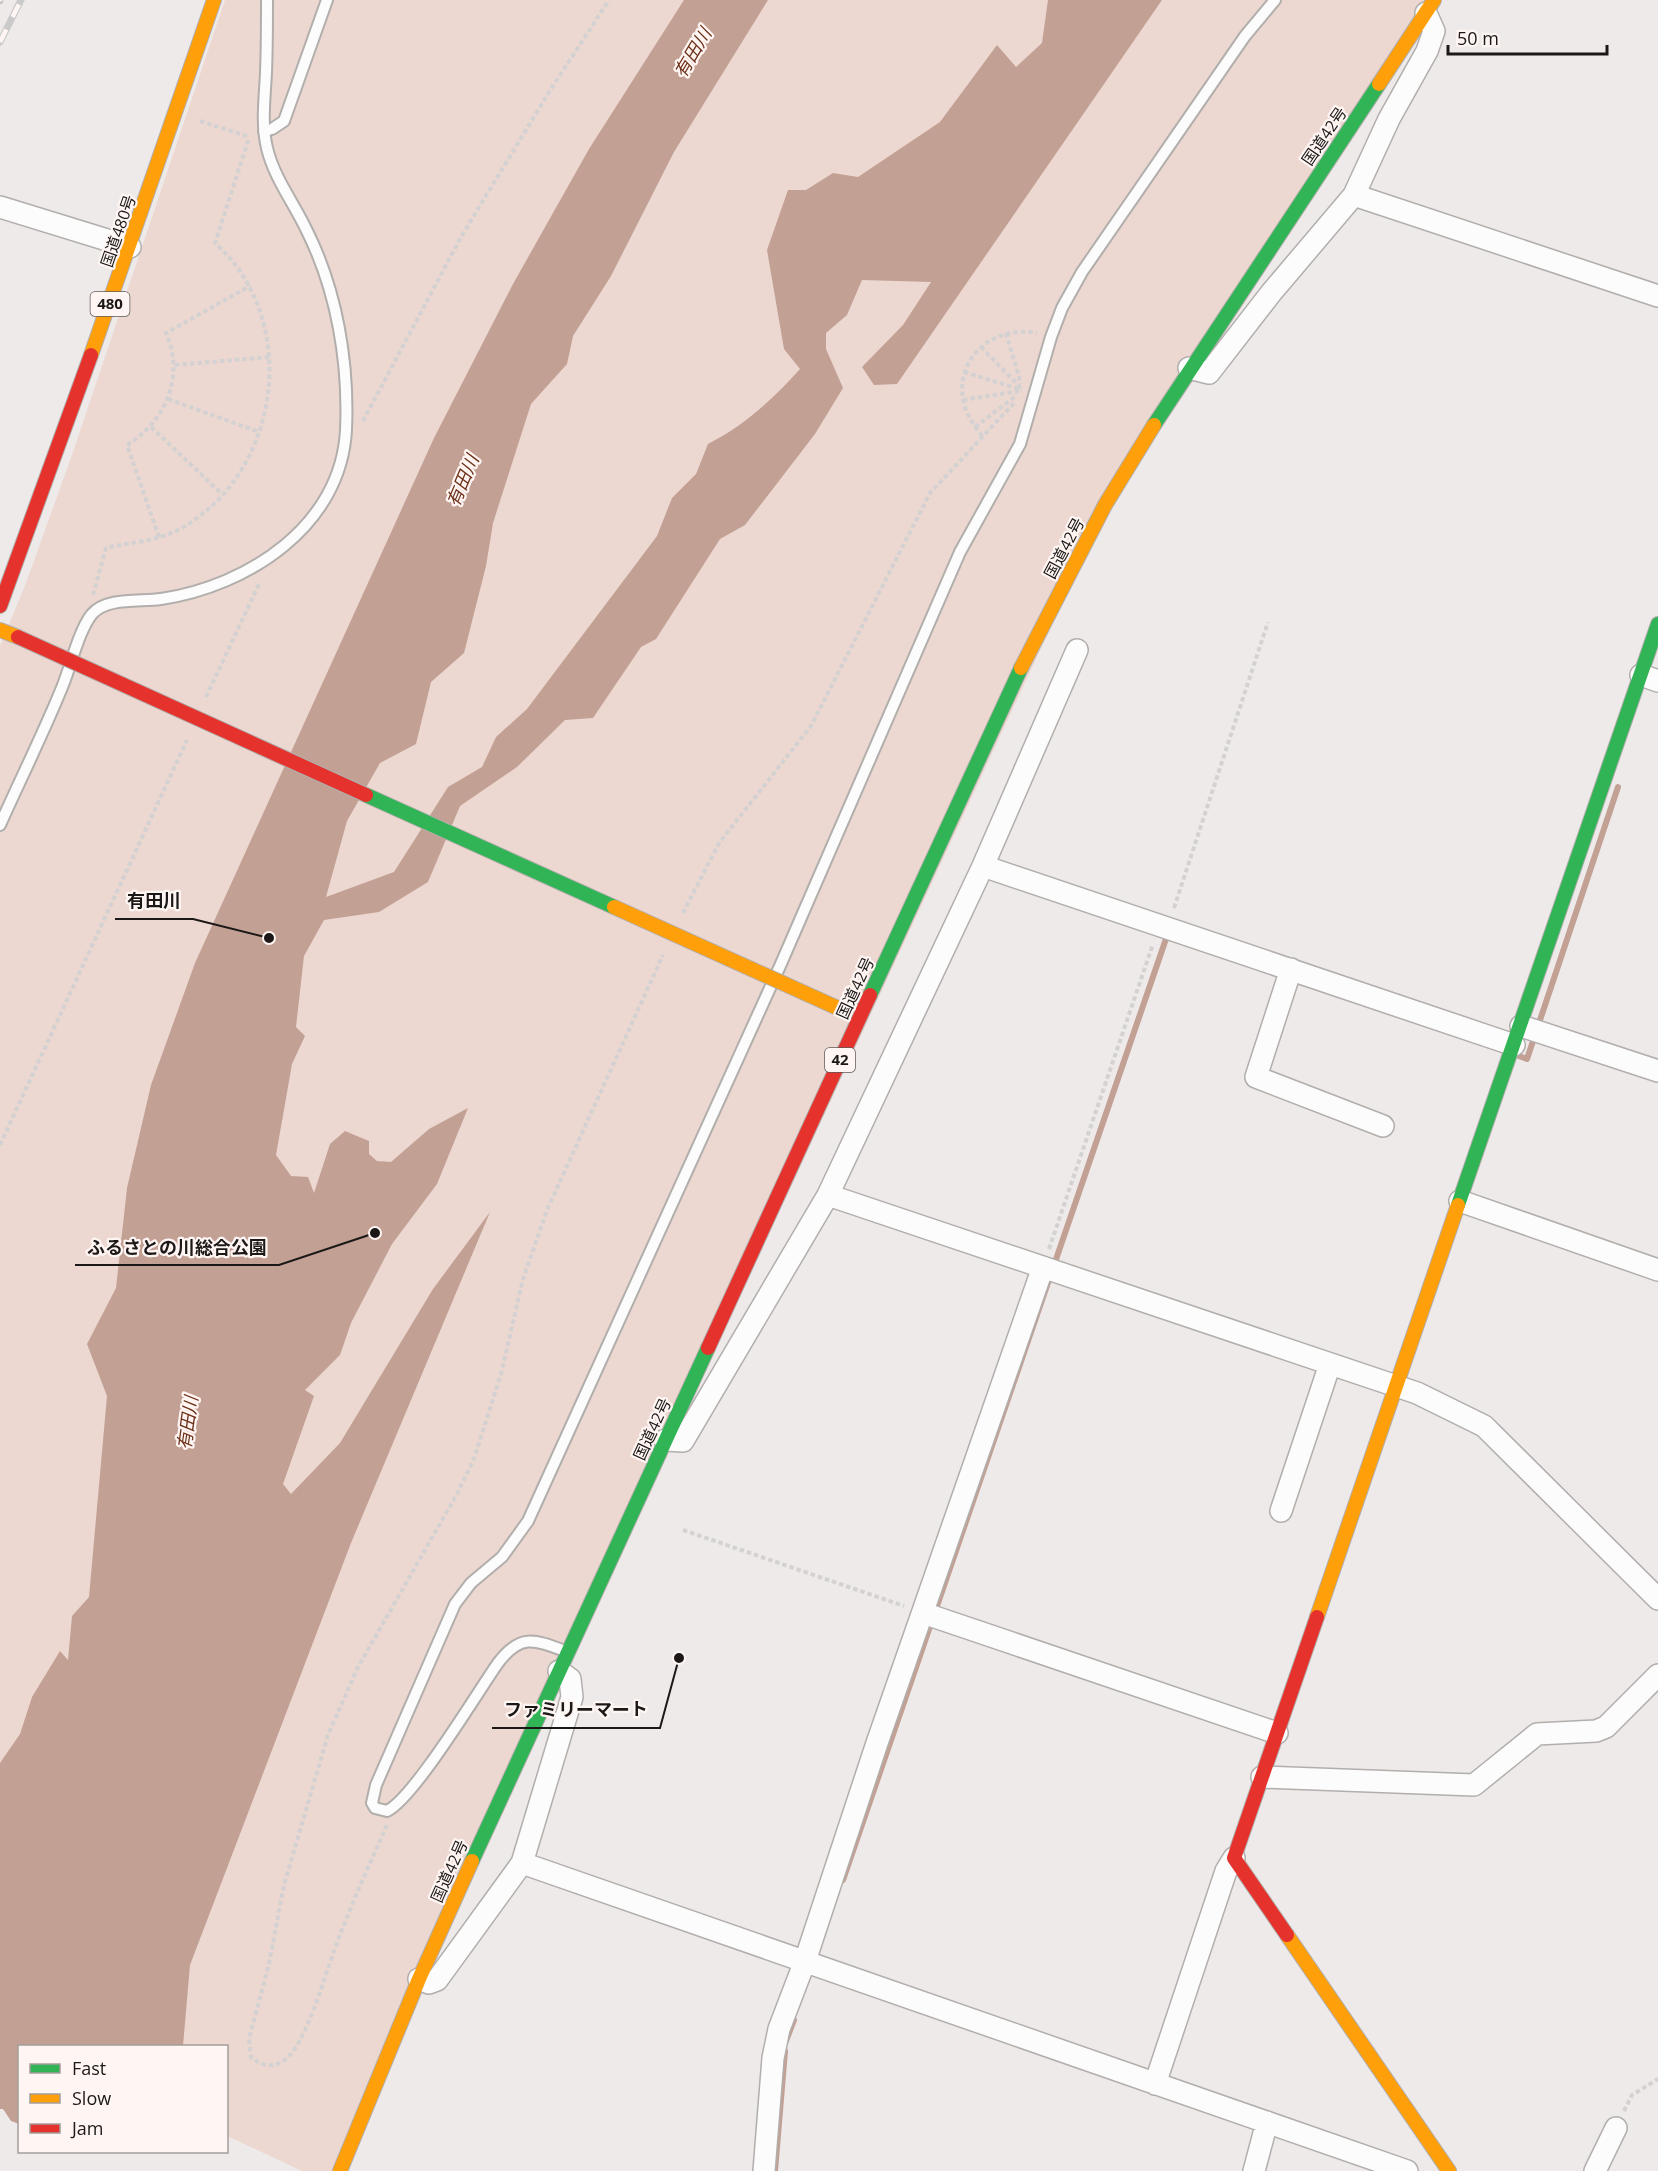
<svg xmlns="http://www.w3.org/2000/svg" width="1658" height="2171" viewBox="0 0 1658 2171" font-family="'Open Sans','Noto Sans JP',sans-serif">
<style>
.green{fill:#ecd8d1}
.water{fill:#c3a094}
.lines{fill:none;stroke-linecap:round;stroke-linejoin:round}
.stream{stroke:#c3a094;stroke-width:6}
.lane-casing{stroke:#b1aeac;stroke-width:14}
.street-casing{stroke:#b1aeac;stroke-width:24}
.fast-casing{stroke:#b1aeac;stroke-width:16}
.slow-casing{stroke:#b1aeac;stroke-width:16}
.jam-casing{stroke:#b1aeac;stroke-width:16}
.path{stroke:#d3d1d1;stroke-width:4;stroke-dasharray:4.5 3;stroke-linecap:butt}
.lane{stroke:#fcfcfc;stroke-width:10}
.street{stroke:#fcfcfc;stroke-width:21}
.fast{stroke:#30b455;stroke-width:14}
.slow{stroke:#ff9f0a;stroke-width:14}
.jam{stroke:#e5322d;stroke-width:14}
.rail-casing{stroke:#cacaca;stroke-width:7}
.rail{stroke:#fff6f3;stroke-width:4.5;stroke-dasharray:14;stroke-linecap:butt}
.fast-bridge-casing{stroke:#b1aeac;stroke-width:16;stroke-linecap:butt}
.slow-bridge-casing{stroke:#b1aeac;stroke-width:16;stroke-linecap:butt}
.jam-bridge-casing{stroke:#b1aeac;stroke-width:16;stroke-linecap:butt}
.fast-bridge{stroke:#30b455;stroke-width:14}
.slow-bridge{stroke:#ff9f0a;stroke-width:14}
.jam-bridge{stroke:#e5322d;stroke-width:14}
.labels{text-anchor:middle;stroke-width:4.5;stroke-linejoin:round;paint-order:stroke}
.shield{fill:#fff6f3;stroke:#5f5b59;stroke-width:1.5}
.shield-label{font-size:15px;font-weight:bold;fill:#1b1817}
.street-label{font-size:16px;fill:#1b1817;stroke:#fff6f3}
.water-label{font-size:18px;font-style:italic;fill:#6d3019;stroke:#fff6f3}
.leader{fill:none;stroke:#1b1817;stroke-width:2}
.callout-dot{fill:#1b1817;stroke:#fff6f3;stroke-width:2}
.callout-label{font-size:18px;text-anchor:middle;font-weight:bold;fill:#1b1817;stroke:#fff6f3;stroke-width:4.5;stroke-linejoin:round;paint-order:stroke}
</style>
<rect width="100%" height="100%" fill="#eeeae9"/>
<!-- green -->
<path class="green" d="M 225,0 L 1427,0 L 1144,427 L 333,2171 L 302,2171 L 227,2136 L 226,2046 L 34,2046 L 0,2031 L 0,646 L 26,583 L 73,452 Z"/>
<!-- water -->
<path class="water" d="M 684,0 L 768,0 L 674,152 L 611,276 L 573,336 L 567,364 L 531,404 L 493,523 L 486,566 L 464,653 L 431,682 L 416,744 L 380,763 L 347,821 L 326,897 L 394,872 L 448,787 L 482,767 L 496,737 L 527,709 L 657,536 L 672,498 L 696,474 L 708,444 C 745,425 773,399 800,369 L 784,349 L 767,250 L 788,190 L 806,190 L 833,173 L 858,177 L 940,122 L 997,45 L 1016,67 L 1042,43 L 1048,0 L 1162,0 L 897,384 L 874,385 L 862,367 L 903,325 L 931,282 L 862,280 L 847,315 L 826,333 L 826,349 L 843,388 L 815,434 L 745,525 L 720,539 L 656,639 L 641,647 L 593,718 L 565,720 L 517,767 L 460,806 L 428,882 L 379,912 L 324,920 L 304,956 L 296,1027 L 305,1036 L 292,1064 L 276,1155 L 291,1176 L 308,1177 L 314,1193 L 330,1144 L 345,1131 L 369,1141 L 369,1154 L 377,1161 L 391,1162 L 429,1129 L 468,1108 L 437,1184 L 392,1244 L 351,1323 L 340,1355 L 305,1390 L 314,1396 L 283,1484 L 291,1494 L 340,1443 L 433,1289 L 490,1212 L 351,1543 L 190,1965 L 183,2046 L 20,2046 L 19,2124 L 11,2121 L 3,2109 L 0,2109 L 0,1763 L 20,1734 L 32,1697 L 60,1651 L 68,1660 L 72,1616 L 89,1597 L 107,1396 L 87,1344 L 116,1288 L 127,1188 L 151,1085 L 195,963 L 434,438 L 513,284 L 589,149 Z"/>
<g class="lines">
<!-- stream -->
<path class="stream" d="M 1519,1056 L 1527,1059 L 1618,787
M 843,1880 L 1168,933
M 786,2041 L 794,2020
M 775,2171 L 785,2051"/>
<!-- lane casing -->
<g class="lane-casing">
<path id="lane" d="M 264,131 L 272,129 L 284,121 L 327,0
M 0,825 C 21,778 44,732 63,685 C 71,665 79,630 92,614 C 107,597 140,602 161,599 C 248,586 341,526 346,430 C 349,363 337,291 307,231 C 294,203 274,178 267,148 C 261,123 265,97 266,72 C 267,48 267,24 267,0
M 565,1651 C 533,1639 520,1634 498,1663 C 477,1693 414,1798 387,1811 L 375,1808 L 372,1803 L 376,1785 L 455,1604 L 471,1583 L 502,1557 L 528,1521 L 780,966 L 960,552 L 1020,444 L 1051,337 L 1062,308 L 1082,272 L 1245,36 L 1275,0"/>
</g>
<!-- street casing -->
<g class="street-casing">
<path id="street" d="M 1354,195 L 1658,296
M 0,207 L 130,247
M 1189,368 L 1209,373 L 1271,293 L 1354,195 L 1389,119 L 1427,51 L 1434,31 L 1426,13
M 1641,675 L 1658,681
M 983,866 L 1514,1045
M 1291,969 L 1256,1077 L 1383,1126
M 1521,1026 L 1658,1071
M 828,1195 L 1417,1393 L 1484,1426 L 1658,1599
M 1460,1201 L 1658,1270
M 665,1440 L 683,1441 L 828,1195 L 983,866 L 1077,650
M 1281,1511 L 1330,1364
M 923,1613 L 1277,1733
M 1262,1777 L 1474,1785 L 1537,1734 L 1596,1731 L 1606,1727 L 1658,1675
M 522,1863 L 1407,2171
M 419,1979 L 429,1983 L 437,1980 L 522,1863 L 572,1697 L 570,1679 L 559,1671
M 1155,2084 L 1226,1871 L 1234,1858
M 764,2171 L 773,2058 L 779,2029 L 805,1961 L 877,1743 L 1043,1267
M 1254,2171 L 1267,2122
M 1595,2171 L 1616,2128"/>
</g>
<!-- fast casing -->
<g class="fast-casing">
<path id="fast" d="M 1154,425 L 1379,84
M 870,995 L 1021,668
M 1458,1205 L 1658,624
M 472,1861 L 708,1348"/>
</g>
<!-- slow casing -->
<g class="slow-casing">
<path id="slow" d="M 1379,84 L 1434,0
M 91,355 L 214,0
M 0,630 L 18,637
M 1021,668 L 1105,505 L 1154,425
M 1317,1617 L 1458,1205
M 1287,1935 L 1449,2171
M 340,2171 L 419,1979 L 472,1861"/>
</g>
<!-- jam casing -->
<g class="jam-casing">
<path id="jam" d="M 0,606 L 91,355
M 708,1348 L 870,995
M 1287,1935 L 1234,1858 L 1317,1617"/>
</g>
<!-- path -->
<path class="path" d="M 200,121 L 250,137
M 1006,333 L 1021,384
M 981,347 L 1022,389
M 175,365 L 269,357
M 964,372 L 1022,390
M 168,399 L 259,432
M 963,400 L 1019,391
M 363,421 L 461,237 L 549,92 L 609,0
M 151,427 L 222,494
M 975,427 L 1017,395
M 982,436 C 974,425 965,413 963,399 C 956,355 996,325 1037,333
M 159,537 L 127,445 C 166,421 185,376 166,333 L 250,286
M 93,595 L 106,548 C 132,542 161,541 185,526 C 282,468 300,319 215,243 L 249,138
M 206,697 L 260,582
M 1174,908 L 1268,622
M 683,913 L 719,843 L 811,726 L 930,493 L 1015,402
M 0,1145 L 187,740
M 1049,1249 L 1153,944
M 683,1530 L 904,1606
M 387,1825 C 371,1861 354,1898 340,1935 C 327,1966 310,2035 288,2057 C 276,2069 263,2067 251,2057 L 249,2039 L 269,1964 L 284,1885 L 328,1735 L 358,1667 L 456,1496 L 474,1459 L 501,1374 L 523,1279 L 547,1210 L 663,955
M 1624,2111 L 1632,2095 L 1658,2079"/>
<!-- lane -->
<use href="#lane" class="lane"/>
<!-- street -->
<use href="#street" class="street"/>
<!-- fast -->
<use href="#fast" class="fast"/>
<!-- slow -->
<use href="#slow" class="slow"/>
<!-- jam -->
<use href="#jam" class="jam"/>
<!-- rail casing -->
<g class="rail-casing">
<path id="rail" d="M 0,1 L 0,0
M 0,42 L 21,0"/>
</g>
<!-- rail -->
<use href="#rail" class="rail"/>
<!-- fast-bridge casing -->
<g class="fast-bridge-casing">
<path id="fast-bridge" d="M 366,795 L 614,907"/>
</g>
<!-- slow-bridge casing -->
<g class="slow-bridge-casing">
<path id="slow-bridge" d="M 614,907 L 840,1009"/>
</g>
<!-- jam-bridge casing -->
<g class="jam-bridge-casing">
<path id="jam-bridge" d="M 18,637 L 366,795"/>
</g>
<!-- fast-bridge -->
<use href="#fast-bridge" class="fast-bridge"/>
<!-- slow-bridge -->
<use href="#slow-bridge" class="slow-bridge"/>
<!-- jam-bridge -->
<use href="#jam-bridge" class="jam-bridge"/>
</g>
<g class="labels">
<!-- shield labels -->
<g class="shield">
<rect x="90.5" y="292" width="39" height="24" rx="4.5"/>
<rect x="825" y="1048" width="30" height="24" rx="4.5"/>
</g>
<g class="shield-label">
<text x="110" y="309">480</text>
<text x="840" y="1065">42</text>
</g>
<!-- street labels -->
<g class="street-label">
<text transform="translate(1324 136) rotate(-56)" y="6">国道42号</text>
<text transform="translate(118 231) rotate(-71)" y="6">国道480号</text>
<text transform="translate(1064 548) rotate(-62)" y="6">国道42号</text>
<text transform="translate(855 988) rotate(-65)" y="6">国道42号</text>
<text transform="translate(652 1429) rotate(-65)" y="6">国道42号</text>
<text transform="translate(449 1871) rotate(-66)" y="6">国道42号</text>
</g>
<!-- water labels -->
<g class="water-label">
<text transform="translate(693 53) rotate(-59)" y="6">有田川</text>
<text transform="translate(463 481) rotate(-67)" y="6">有田川</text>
<text transform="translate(188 1423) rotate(-82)" y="6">有田川</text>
</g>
</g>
<!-- callouts -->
<path class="leader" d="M269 938L193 919H115M375 1233L279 1265H75M679 1658L660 1728H492"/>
<g class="callout-dot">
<circle cx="269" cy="938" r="6"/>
<circle cx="375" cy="1233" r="6"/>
<circle cx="679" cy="1658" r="6"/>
</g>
<g class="callout-label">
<text x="154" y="907">有田川</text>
<text x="177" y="1254">ふるさとの川総合公園</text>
<text x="576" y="1716">ファミリーマート</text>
</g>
<!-- legend -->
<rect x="18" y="2045" width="210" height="108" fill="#fff6f3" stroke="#a49d9b" stroke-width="1.5"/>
<rect x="30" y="2064" width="30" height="9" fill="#30b455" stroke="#a49d9b" stroke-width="1.5"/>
<text x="72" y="2075" font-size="18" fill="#1b1817">Fast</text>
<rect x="30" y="2094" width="30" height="9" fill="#ff9f0a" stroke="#a49d9b" stroke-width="1.5"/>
<text x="72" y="2105" font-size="18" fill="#1b1817">Slow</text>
<rect x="30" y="2124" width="30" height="9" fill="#e5322d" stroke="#a49d9b" stroke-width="1.5"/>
<text x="72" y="2135" font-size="18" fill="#1b1817">Jam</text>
<!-- scale -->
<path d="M1448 45v9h159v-9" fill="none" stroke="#1b1817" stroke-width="3"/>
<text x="1457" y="45" font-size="18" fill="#1b1817" stroke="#fff6f3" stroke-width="4.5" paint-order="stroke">50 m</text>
</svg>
